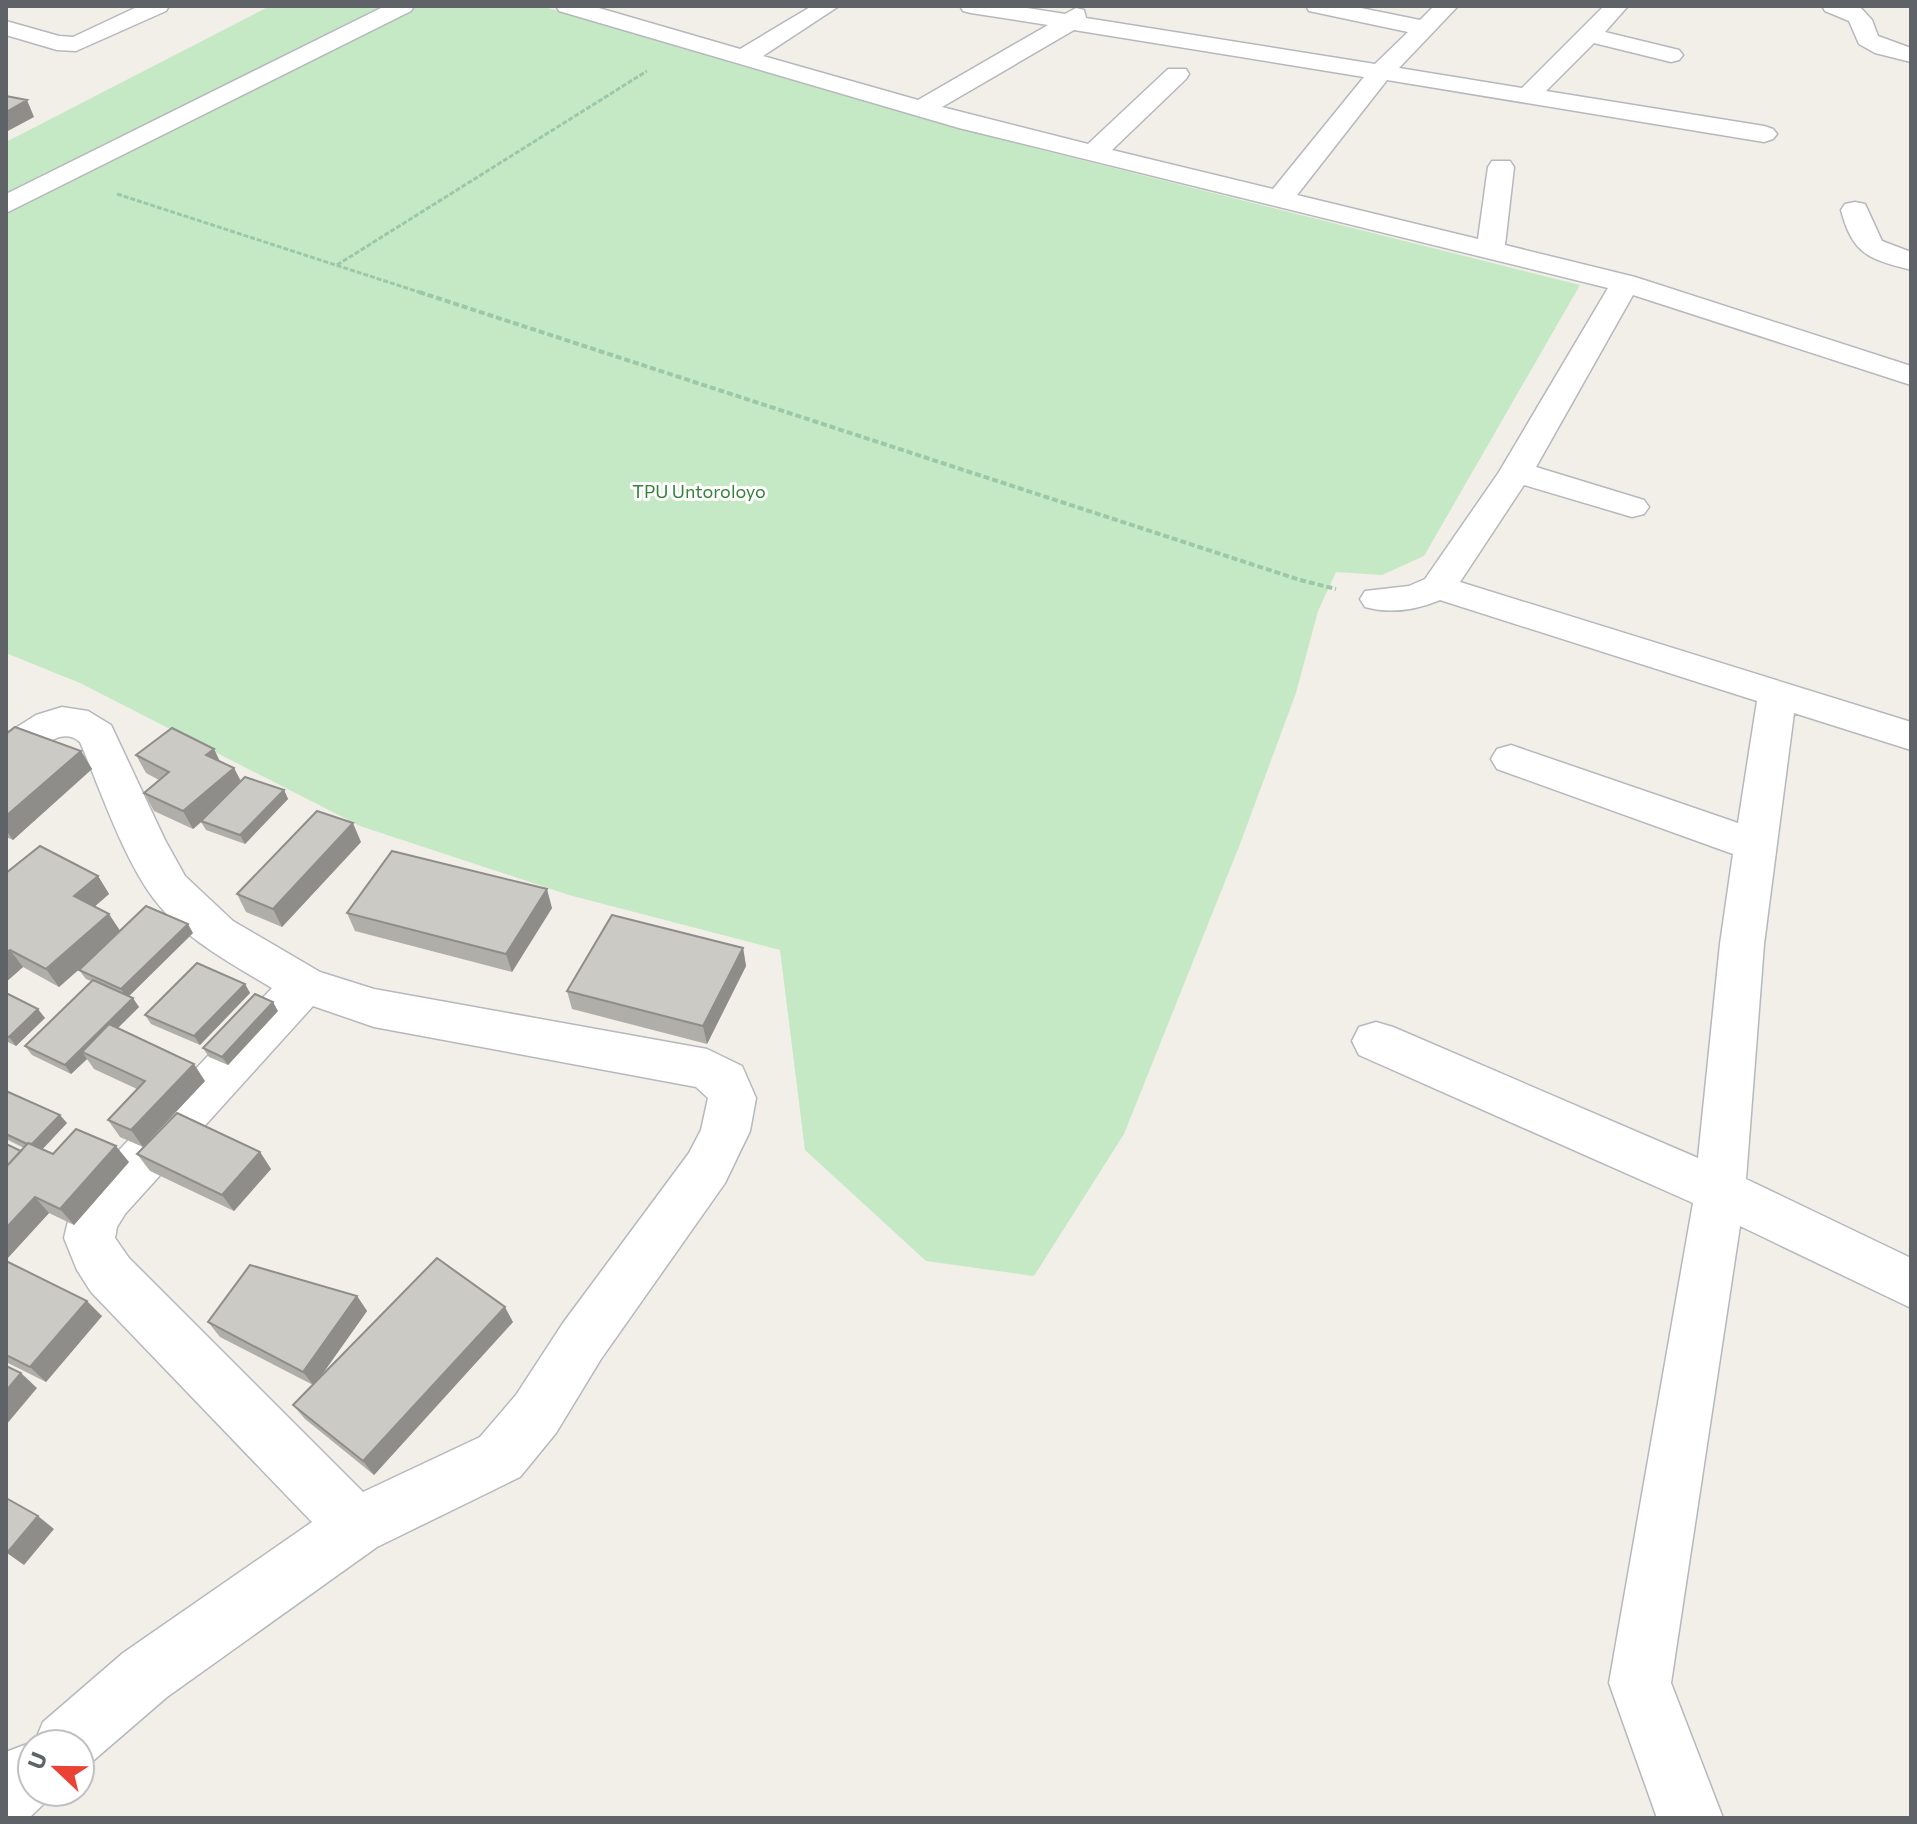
<svg xmlns="http://www.w3.org/2000/svg" width="1917" height="1824" viewBox="0 0 1917 1824" font-family="Commissioner,sans-serif">
<style>
.green{fill:#c5e8c5}
.lines{fill:none;stroke-linecap:round;stroke-linejoin:round}
.minor-casing{stroke:#b5b8bc;stroke-width:3}
.path-far1{stroke:#9cc7a9;stroke-width:3;stroke-dasharray:5 2;stroke-linecap:butt}
.path{stroke:#9cc7a9;stroke-width:4;stroke-dasharray:6 3;stroke-linecap:butt}
.minor{fill:#fff;fill-rule:evenodd}
.wall{fill:#afaea9}
.shaded-wall{fill:#8f8d8a}
.building{fill:#cccac5;stroke:#8f8d8a;stroke-width:2}
.labels{text-anchor:middle;stroke-width:6;stroke-linejoin:round;paint-order:stroke}
.far-park-label{font-size:18px;fill:#348238;stroke:#fff}
</style>
<rect width="100%" height="100%" fill="#f1efe8"/>
<!-- green -->
<path class="green" d="M 270,6 L 541,6 L 1034,148 L 1580,285 L 1424,556 L 1382,575 L 1336,572 L 1318,611 L 1296,693 L 1240,844 L 1124,1134 L 1034,1276 L 926,1261 L 805,1150 L 780,950 L 569,895 L 360,826 L 80,683 L 6,653 L 6,142 Z"/>
<g class="lines">
<!-- minor casing -->
<g class="minor-casing">
<path id="minor" d="M 139,6 L 169,6 L 166,11 L 76,51 L 57,50 L 6,35 L 6,21 L 59,36 L 73,37 Z
M 385,6 L 414,6 L 411,11 L 6,213 L 6,194 Z
M 556,6 L 592,6 L 740,49 L 812,6 L 839,6 L 763,56 L 918,100 L 1048,25 L 971,13 L 963,11 L 960,6 L 1014,6 L 1065,14 L 1076,8 L 1084,10 L 1086,18 L 1375,64 L 1408,32 L 1309,11 L 1306,6 L 1351,6 L 1420,20 L 1434,6 L 1458,6 L 1399,68 L 1522,88 L 1604,6 L 1628,6 L 1605,32 L 1679,50 L 1683,55 L 1679,60 L 1671,62 L 1594,43 L 1546,91 L 1764,126 L 1773,129 L 1777,134 L 1773,139 L 1764,142 L 1387,80 L 1297,195 L 1478,239 L 1488,167 L 1492,161 L 1510,161 L 1514,167 L 1505,245 L 1635,277 L 1911,366 L 1911,385 L 1633,295 L 1536,467 L 1644,500 L 1649,507 L 1644,514 L 1632,517 L 1524,485 L 1460,582 L 1911,722 L 1911,750 L 1794,713 L 1764,944 L 1746,1179 L 1911,1258 L 1911,1308 L 1740,1226 L 1671,1683 L 1723,1818 L 1657,1818 L 1609,1683 L 1693,1203 L 1359,1055 L 1352,1041 L 1359,1027 L 1376,1022 L 1393,1027 L 1698,1158 L 1720,944 L 1733,854 L 1497,769 L 1491,759 L 1497,749 L 1511,745 L 1738,823 L 1757,701 L 1440,600 C 1416,610 1390,614 1365,607 L 1360,599 L 1365,591 L 1409,586 L 1425,579 L 1499,472 L 1608,288 L 959,128 L 559,11 ZM 1074,30 L 1364,77 L 1273,189 L 1112,150 L 1186,79 L 1189,74 L 1186,69 L 1168,69 L 1088,144 L 942,107 Z
M 1822,6 L 1860,7 L 1872,20 L 1878,36 L 1911,48 L 1911,62 L 1875,53 L 1859,44 L 1849,21 L 1825,11 Z
M 1855,202 L 1865,204 L 1882,241 L 1911,252 L 1911,270 C 1869,259 1853,255 1841,210 L 1845,204 Z
M 62,707 L 88,711 L 111,725 L 165,840 L 185,876 L 233,921 L 320,972 L 374,989 L 707,1049 L 742,1066 L 756,1098 L 750,1131 L 725,1183 L 601,1359 L 556,1433 L 520,1477 L 377,1547 L 167,1697 L 87,1766 L 80,1770 L 80,1744 L 32,1744 L 32,1792 L 56,1792 L 29,1818 L 6,1818 L 6,1752 L 35,1741 L 43,1722 L 123,1653 L 312,1522 L 91,1292 L 77,1270 L 64,1238 L 68,1221 L 89,1182 L 272,988 C 231,963 184,939 154,899 C 123,858 101,791 80,742 C 56,721 30,763 6,770 L 6,734 L 36,715 ZM 313,1006 L 374,1027 L 696,1087 L 708,1098 L 701,1130 L 689,1153 L 563,1323 L 516,1395 L 480,1437 L 363,1492 L 129,1258 L 115,1238 L 117,1227 L 125,1214 Z"/>
</g>
<!-- path-far1 -->
<path class="path-far1" d="M 117,194 L 425,294
M 337,265 L 647,71"/>
<!-- path -->
<path class="path" d="M 419,292 L 1300,580 L 1336,589"/>
<!-- minor -->
<use href="#minor" class="minor"/>
</g>
<!-- wall -->
<path class="wall" d="M 6,734 L 81,751 L 92,769 L 13,840 L 6,837 Z
M 214,749 L 220,762 L 234,768 L 241,781 L 284,790 L 288,799 L 245,844 L 206,830 L 201,822 L 193,829 L 154,811 L 144,793 L 159,780 L 146,773 L 136,755 Z
M 361,842 L 282,927 L 246,912 L 237,894 Z
M 6,873 L 98,876 L 109,894 L 94,907 L 120,931 L 193,933 L 129,996 L 139,1007 L 117,1028 L 205,1081 L 143,1147 L 120,1137 L 108,1120 L 137,1089 L 94,1069 L 87,1059 L 71,1074 L 32,1055 L 25,1046 L 91,981 L 86,979 L 79,970 L 90,960 L 59,987 L 23,967 L 6,982 Z
M 552,908 L 512,972 L 355,931 L 347,913 Z
M 743,948 L 746,966 L 707,1044 L 572,1009 L 567,991 Z
M 245,984 L 250,993 L 200,1045 L 151,1024 L 145,1015 Z
M 6,993 L 45,1018 L 16,1046 L 6,1041 Z
M 278,1011 L 228,1065 L 209,1057 L 203,1048 Z
M 6,1091 L 67,1123 L 42,1149 L 53,1154 L 129,1162 L 74,1225 L 49,1213 L 6,1260 L 21,1151 L 24,1148 L 6,1139 Z
M 260,1152 L 271,1169 L 234,1211 L 150,1171 L 137,1154 Z
M 6,1261 L 102,1316 L 46,1382 L 6,1362 Z
M 357,1296 L 367,1311 L 321,1376 L 513,1322 L 374,1475 L 305,1419 L 293,1405 L 313,1385 L 220,1337 L 208,1322 Z"/>
<!-- shaded-wall -->
<path class="shaded-wall" d="M 27,100 L 34,117 L 6,132 L 6,112 Z
M 214,749 L 223,768 L 206,755 Z
M 81,751 L 92,769 L 13,840 L 6,830 L 6,816 Z
M 234,768 L 243,786 L 193,829 L 183,811 Z
M 284,790 L 288,799 L 245,844 L 240,835 Z
M 353,823 L 361,842 L 282,927 L 273,909 Z
M 98,876 L 109,894 L 86,914 L 74,896 Z
M 547,889 L 552,908 L 512,972 L 506,954 Z
M 109,914 L 121,932 L 59,987 L 46,969 Z
M 188,924 L 193,933 L 127,998 L 121,989 Z
M 743,948 L 746,966 L 707,1044 L 703,1026 Z
M 10,950 L 23,967 L 6,982 L 6,953 Z
M 245,984 L 250,993 L 200,1045 L 194,1036 Z
M 133,998 L 139,1007 L 90,1056 L 82,1052 L 87,1059 L 71,1074 L 65,1065 Z
M 273,1002 L 278,1011 L 228,1065 L 222,1057 Z
M 38,1009 L 45,1018 L 16,1046 L 9,1037 Z
M 194,1064 L 205,1081 L 143,1147 L 131,1130 Z
M 60,1115 L 67,1123 L 38,1154 L 31,1146 Z
M 116,1146 L 129,1162 L 74,1225 L 60,1209 Z
M 260,1152 L 271,1169 L 234,1211 L 222,1195 Z
M 35,1197 L 49,1213 L 6,1260 L 6,1228 Z
M 357,1296 L 367,1311 L 314,1386 L 303,1372 Z
M 87,1301 L 102,1316 L 46,1382 L 30,1367 Z
M 505,1307 L 513,1322 L 374,1475 L 363,1461 Z
M 21,1373 L 37,1388 L 6,1425 L 6,1391 Z
M 38,1516 L 54,1529 L 24,1565 L 7,1553 Z"/>
<!-- building -->
<path class="building" d="M 6,96 L 27,100 L 6,112 Z
M 15,727 L 81,751 L 6,816 L 6,734 Z
M 172,728 L 214,749 L 206,755 L 234,768 L 183,811 L 144,793 L 169,772 L 136,755 Z
M 245,777 L 284,790 L 240,835 L 201,821 Z
M 317,811 L 353,823 L 273,909 L 237,894 Z
M 40,846 L 98,876 L 74,896 L 109,914 L 46,969 L 10,950 L 6,953 L 6,873 Z
M 392,851 L 547,889 L 506,954 L 347,913 Z
M 146,906 L 188,924 L 121,989 L 79,970 Z
M 612,915 L 743,948 L 703,1026 L 567,991 Z
M 197,963 L 245,984 L 194,1036 L 145,1015 Z
M 93,980 L 133,998 L 65,1065 L 25,1046 Z
M 6,993 L 38,1009 L 9,1037 L 6,1036 Z
M 255,994 L 273,1002 L 222,1057 L 203,1048 Z
M 109,1024 L 194,1064 L 131,1130 L 108,1120 L 145,1081 L 82,1052 Z
M 6,1091 L 60,1115 L 32,1144 L 28,1143 L 27,1144 L 6,1134 Z
M 177,1113 L 260,1152 L 222,1195 L 137,1154 Z
M 76,1129 L 116,1146 L 60,1209 L 35,1197 L 6,1228 L 6,1167 L 28,1143 L 53,1154 Z
M 6,1144 L 21,1151 L 6,1167 Z
M 437,1258 L 505,1307 L 363,1461 L 293,1405 Z
M 6,1261 L 87,1301 L 30,1367 L 6,1355 Z
M 250,1265 L 357,1296 L 303,1372 L 208,1322 Z
M 6,1366 L 21,1373 L 6,1391 Z
M 6,1498 L 38,1516 L 7,1553 L 6,1552 Z"/>
<g class="labels">
<!-- far-park labels -->
<g class="far-park-label">
<text x="699" y="498">TPU Untoroloyo</text>
</g>
</g>
<!-- border -->
<rect width="1917" height="1824" fill="none" stroke="#5f6368" stroke-width="16"/>
<!-- north arrow -->
<g transform="translate(56 1768) rotate(292)"><circle r="38" fill="#ffffff" stroke="#bfc1c3" stroke-width="2"/>
<path d="M0-6L14 30L0 20L-14 30Z" fill="#ea4335"/>
<text y="-12" font-size="22" font-weight="bold" text-anchor="middle" fill="#5f6368">U</text>
</g>
</svg>
